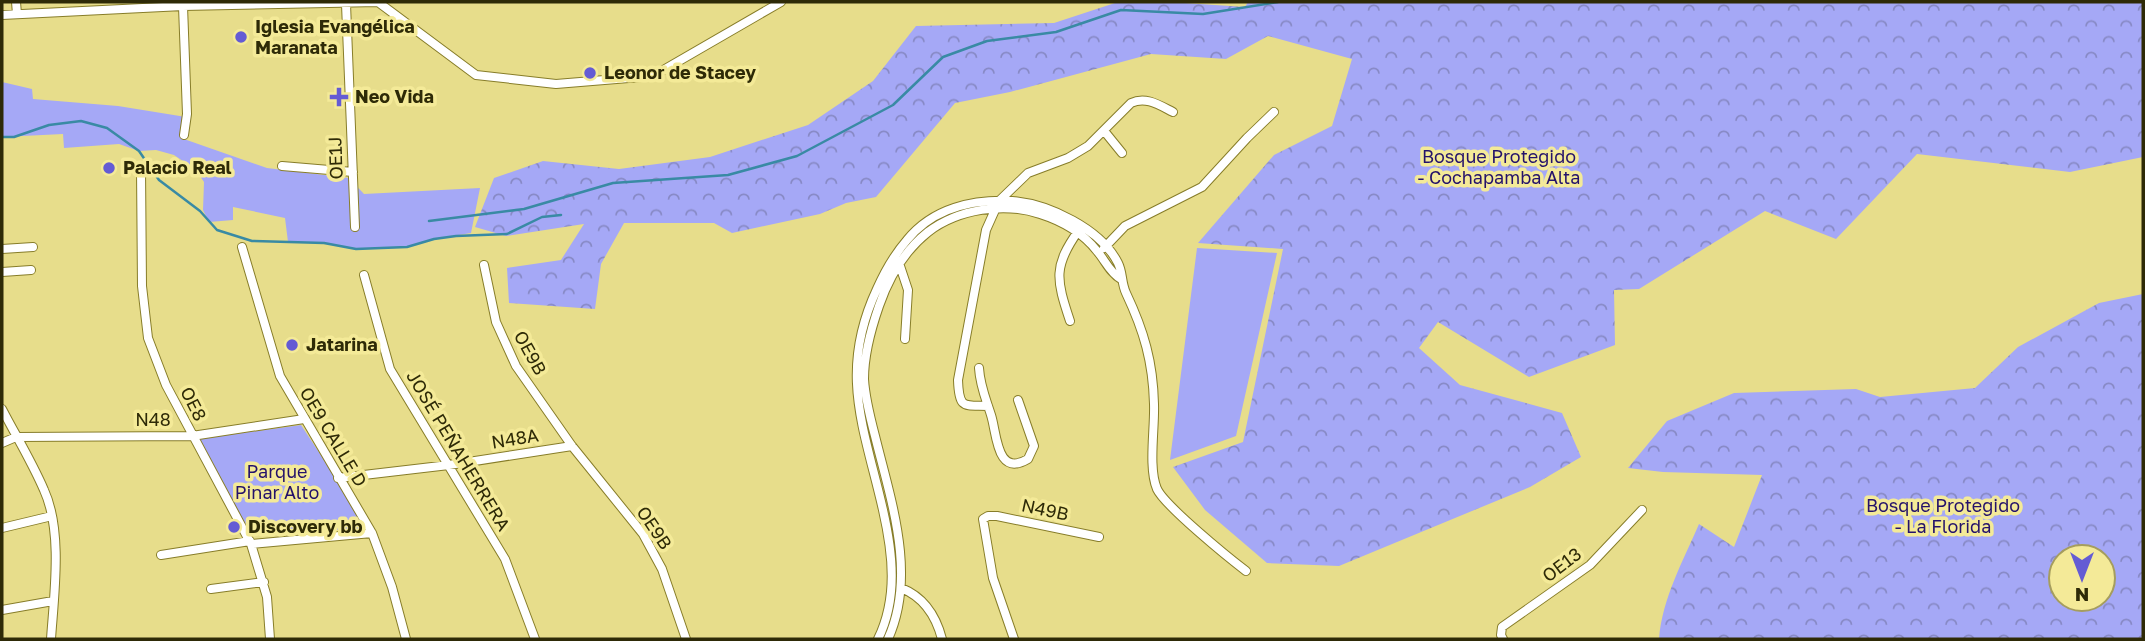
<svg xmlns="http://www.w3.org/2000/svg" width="2145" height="641" viewBox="0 0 2145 641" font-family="'Golos Text',sans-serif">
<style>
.forest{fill:url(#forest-crowns);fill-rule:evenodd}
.park{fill:#a5a8f6}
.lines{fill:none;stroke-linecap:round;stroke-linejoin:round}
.stream{stroke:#398aa4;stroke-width:2.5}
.minor-casing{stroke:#877d29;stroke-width:10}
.minor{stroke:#fff;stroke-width:8}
.poi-dot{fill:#645bd4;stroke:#f4ea98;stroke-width:2.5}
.labels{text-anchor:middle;stroke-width:7;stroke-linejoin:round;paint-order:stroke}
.poi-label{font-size:18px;font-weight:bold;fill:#2e2a07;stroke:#f4ea98;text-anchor:start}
.park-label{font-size:18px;fill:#24126a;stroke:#f4ea98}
.street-label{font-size:18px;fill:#2e2a07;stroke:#f4ea98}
</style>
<defs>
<pattern id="forest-crowns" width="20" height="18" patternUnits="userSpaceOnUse" patternTransform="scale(1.75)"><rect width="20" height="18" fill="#a5a8f6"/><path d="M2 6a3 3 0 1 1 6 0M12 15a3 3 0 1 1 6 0" fill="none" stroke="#8789c5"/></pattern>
</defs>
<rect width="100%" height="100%" fill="#e7dd8b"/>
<!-- forest -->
<path class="forest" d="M 1118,2 L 1170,2 L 1245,7 L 1248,2 L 2143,2 L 2143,157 L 2070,172 L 1917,154 L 1836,239 L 1765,211 L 1639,289 L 1614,290 L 1615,345 L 1529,377 L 1438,322 L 1419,348 L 1460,385 L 1562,413 L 1581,457 L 1530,487 L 1339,566 L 1267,563 L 1205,510 L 1173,467 L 1243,442 L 1283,249 L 1198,243 L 1274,155 L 1332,126 L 1352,59 L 1268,36 L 1226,59 L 1151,54 L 1010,92 L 955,103 L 876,197 L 846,203 L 820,214 L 732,233 L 714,223 L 624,223 L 601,264 L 595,309 L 509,303 L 507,268 L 561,260 L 584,224 L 506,236 L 475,227 L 494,178 L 543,161 L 619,169 L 710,157 L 808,125 L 873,81 L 916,26 L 1054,23 Z
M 2143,294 L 2143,639 L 1659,639 C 1662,599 1683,561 1699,524 L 1734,547 L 1762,475 L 1663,472 L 1628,468 L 1667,421 L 1734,393 L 1856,389 L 1880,397 L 1975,388 L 2018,347 L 2099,303 ZM 2061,557 L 2103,557 L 2103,599 L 2061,599 Z"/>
<!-- park -->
<path class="park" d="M 2,82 L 32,89 L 33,99 L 118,106 L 186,117 L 187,128 L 181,138 L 267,168 L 349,178 L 364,194 L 480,188 L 471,233 L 434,239 L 407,247 L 386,248 L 356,249 L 324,243 L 288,242 L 285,218 L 233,207 L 233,220 L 209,222 L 203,210 L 204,182 L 196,170 L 174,155 L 156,150 L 139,151 L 119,144 L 64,148 L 63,134 L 2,137 Z
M 1197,248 L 1277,253 L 1236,436 L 1170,460 Z
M 301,425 L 369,528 L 248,535 L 198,439 Z"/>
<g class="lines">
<!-- stream -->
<path class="stream" d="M 2,137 L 14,137 L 49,125 L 81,121 L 107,128 L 139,151 L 159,180 L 200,211 L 217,230 L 252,241 L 324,243 L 356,249 L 407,247 L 434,239 L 456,236 L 507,234 L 542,217 L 561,215
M 429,221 L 524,209 L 613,183 L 728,175 L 797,156 L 893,105 L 943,57 L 987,41 L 1056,32 L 1121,10 L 1203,14 L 1278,2"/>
<!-- minor casing -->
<g class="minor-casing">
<path id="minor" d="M 16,2 L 17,14
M 346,4 L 355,227
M 183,6 L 187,114 L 184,135
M 2,15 L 183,6 L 378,2 L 476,75 L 556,84 L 653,76 L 781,2
M 1105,132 L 1122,153
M 282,166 L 353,172
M 141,169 L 142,286 L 148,338 L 166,385 L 251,544 L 267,597 L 270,639
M 242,247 L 280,376 L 372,533 L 392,587 L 406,639
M 1104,248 L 1125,226 L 1202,187 L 1247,138 L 1274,112
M 2,249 L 33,247
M 898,260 L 908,290 L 905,339
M 484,265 L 496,322 L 516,366 L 572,446 L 643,534 L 662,569 L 686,639
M 2,272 L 31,270
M 364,275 L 390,369 L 505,559 L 535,639
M 1070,321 C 1056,279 1053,266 1079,230
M 979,368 C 980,386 986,399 991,415 C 997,433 996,478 1028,459 L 1034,446 L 1018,400
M 988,406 C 964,405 959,410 958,380 L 986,230 L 999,201 L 1028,173 L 1068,158 L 1088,146 L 1131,103 C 1146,96 1159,105 1173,112
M 2,409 C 16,436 32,462 44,490 C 63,531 54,595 51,639
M 2,443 L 16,437 L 192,436 L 304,419
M 338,478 L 449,465 L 572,446
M 2,528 L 52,516
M 251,544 L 372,533
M 161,555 L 250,541
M 901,588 C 924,597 936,616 942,639
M 211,589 L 264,582
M 2,610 L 53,601
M 878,639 C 898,598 893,554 883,510 C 864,427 838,372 877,289 C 885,271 894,255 907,240 C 933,208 973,199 1012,201 C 1049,204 1101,229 1118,263 C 1123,273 1121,282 1126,293 C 1144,331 1153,362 1154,404 C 1155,428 1148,468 1157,489 C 1165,506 1229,558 1246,571
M 888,639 C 917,575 891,501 875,436 C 870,417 865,398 864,379 C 864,353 871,329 879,306 C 889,277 904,251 928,232 C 958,209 1004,202 1040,214 C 1062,221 1083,233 1097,251 C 1105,260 1110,273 1121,279
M 1014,639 L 993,578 L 983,519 L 988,516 L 997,516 L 1099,537
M 1503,639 L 1501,635 L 1502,627 L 1590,565 L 1642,510"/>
</g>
<!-- minor -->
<use href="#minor" class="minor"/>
</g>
<!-- markers -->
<g class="poi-dot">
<circle cx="241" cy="37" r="7"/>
<circle cx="590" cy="73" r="7"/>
<path d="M335.5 86.5h7v7h7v7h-7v7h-7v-7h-7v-7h7z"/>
<circle cx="109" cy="168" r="7"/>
<circle cx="292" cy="345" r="7"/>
<circle cx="234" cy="527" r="7"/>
</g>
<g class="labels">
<!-- poi labels -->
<g class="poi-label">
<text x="255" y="33">Iglesia Evangélica<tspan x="255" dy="21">Maranata</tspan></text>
<text x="604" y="79">Leonor de Stacey</text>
<text x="355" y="103">Neo Vida</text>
<text x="123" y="174">Palacio Real</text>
<text x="306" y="351">Jatarina</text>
<text x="248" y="533">Discovery bb</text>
</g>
<!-- park labels -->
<g class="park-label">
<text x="1499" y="163">Bosque Protegido<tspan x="1499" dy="21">- Cochapamba Alta</tspan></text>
<text x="277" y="478">Parque<tspan x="277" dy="21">Pinar Alto</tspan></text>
<text x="1943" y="512">Bosque Protegido<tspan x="1943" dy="21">- La Florida</tspan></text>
</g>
<!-- street labels -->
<g class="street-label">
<text transform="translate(336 158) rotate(-92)" y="6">OE1J</text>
<text transform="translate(530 353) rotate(61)" y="6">OE9B</text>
<text transform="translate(193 404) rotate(63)" y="6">OE8</text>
<text x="153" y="426">N48</text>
<text transform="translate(333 437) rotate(59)" y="6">OE9 CALLE D</text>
<text transform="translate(515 439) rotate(-9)" y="6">N48A</text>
<text transform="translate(458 451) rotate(59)" y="6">JOSÉ PEÑAHERRERA</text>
<text transform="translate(1045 510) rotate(12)" y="6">N49B</text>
<text transform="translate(654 528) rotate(56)" y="6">OE9B</text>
<text transform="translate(1562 565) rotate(-37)" y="6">OE13</text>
</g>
</g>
<!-- border -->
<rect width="2145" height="641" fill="none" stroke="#2e2a07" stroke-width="7"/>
<!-- north arrow -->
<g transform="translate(2082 578) rotate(180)"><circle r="33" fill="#f4ea98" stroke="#a59d5e" stroke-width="2"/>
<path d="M0-5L12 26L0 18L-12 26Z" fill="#645bd4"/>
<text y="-10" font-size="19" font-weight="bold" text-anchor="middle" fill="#2e2a07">N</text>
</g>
</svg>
